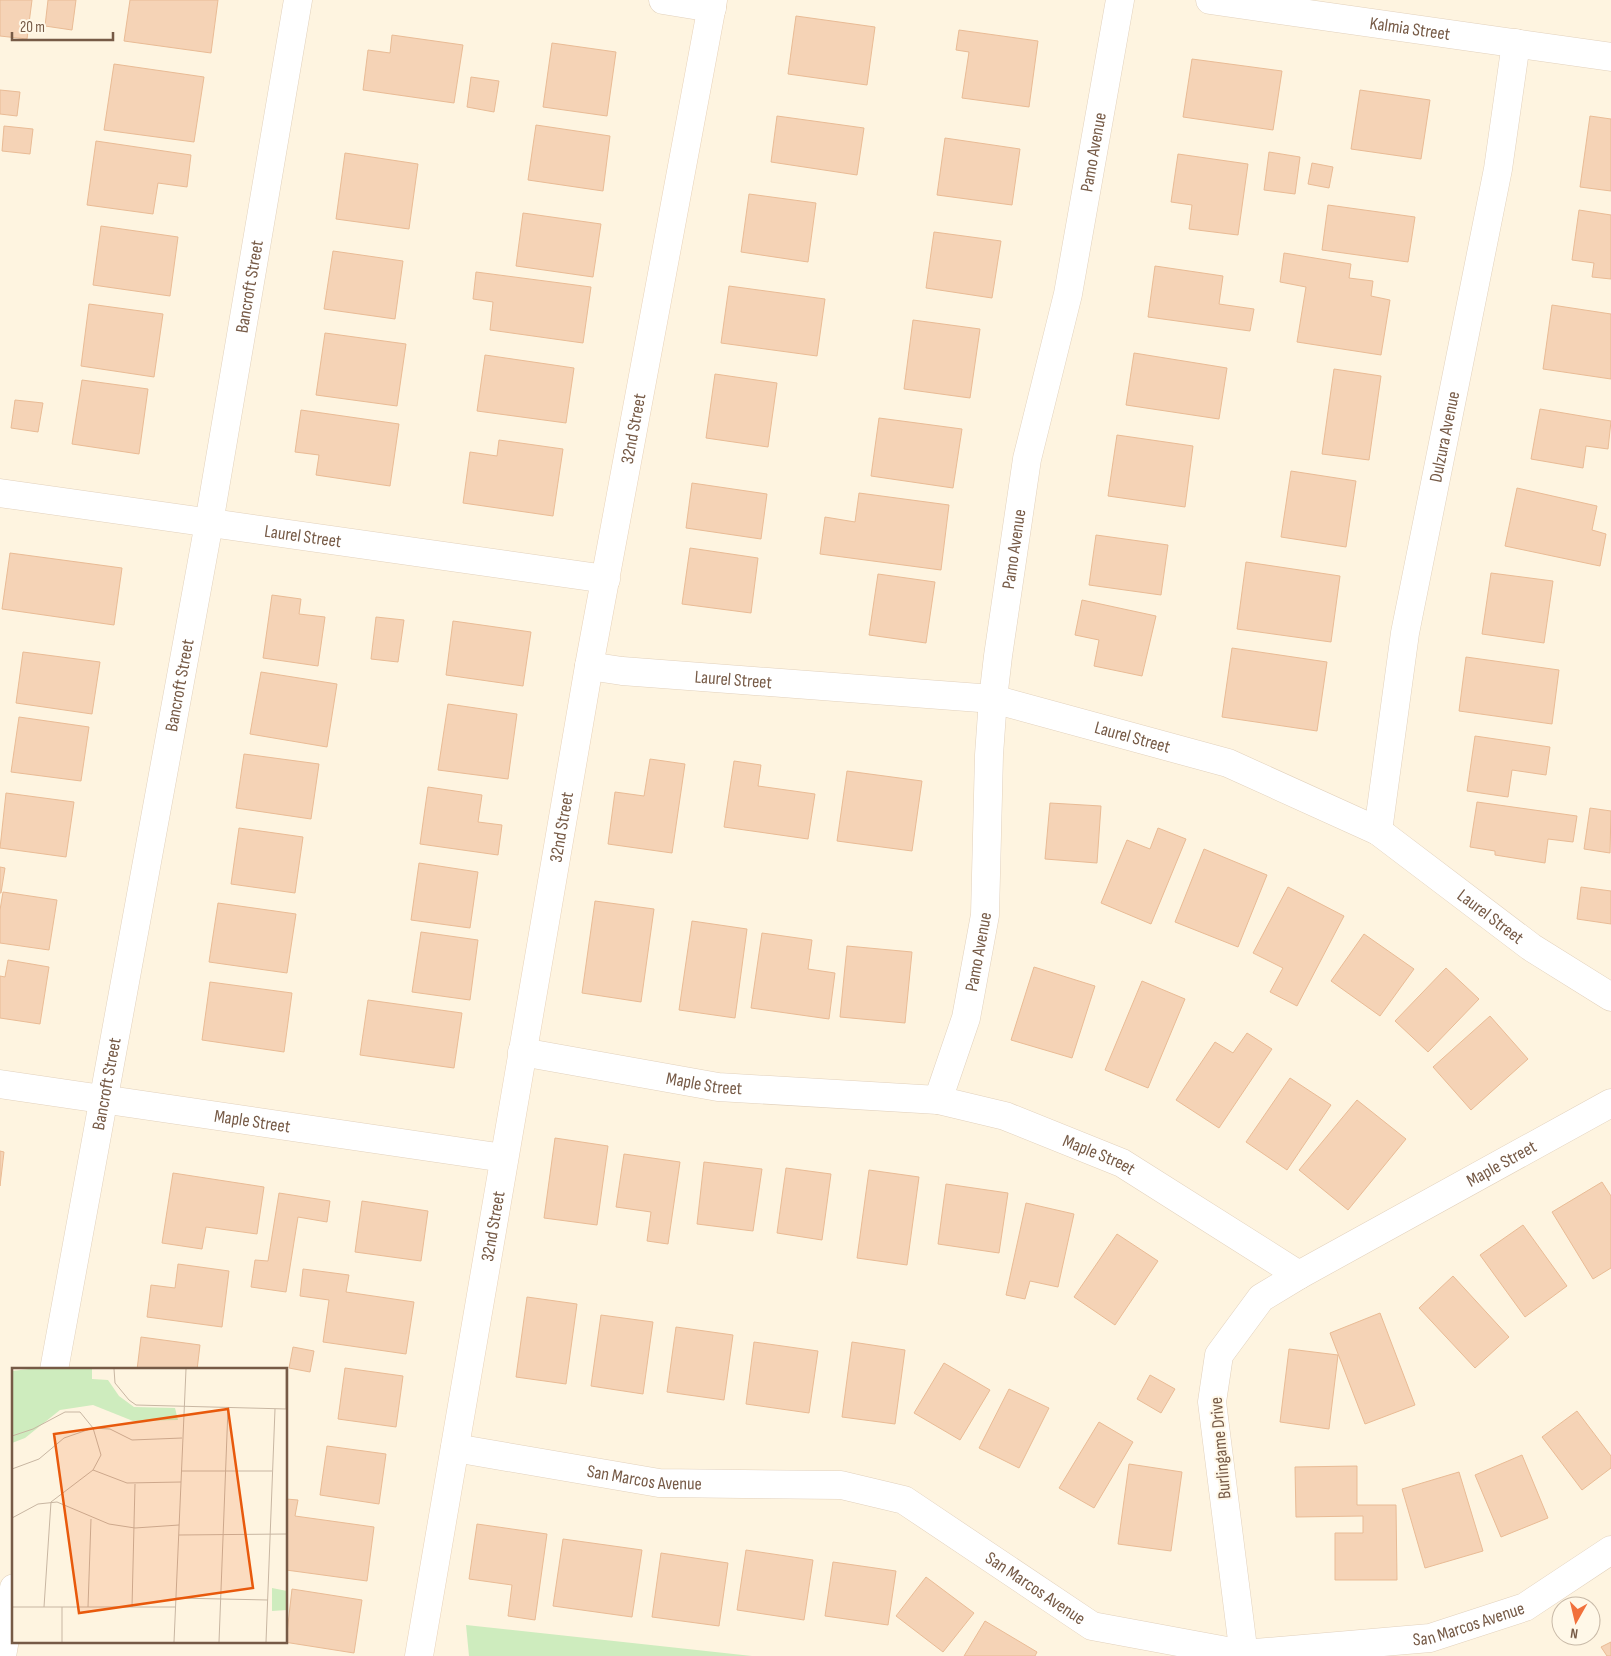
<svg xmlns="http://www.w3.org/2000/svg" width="1611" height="1656" viewBox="0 0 1611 1656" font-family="'Sofia Sans Condensed',sans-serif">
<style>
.green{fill:#ceecbe}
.building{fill:#f5d3b6;stroke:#e9bb95}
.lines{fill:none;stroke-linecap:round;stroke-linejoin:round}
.street-casing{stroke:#e2d1bc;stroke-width:29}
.secondary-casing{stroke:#e8d2b9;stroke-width:29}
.street{stroke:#fff;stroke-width:28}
.secondary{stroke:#fff;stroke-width:28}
.labels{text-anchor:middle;stroke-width:4;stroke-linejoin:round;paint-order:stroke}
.street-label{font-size:18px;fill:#765a46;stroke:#fff8e8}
.inset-road{fill:none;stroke:#c8b6a2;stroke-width:1}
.view{fill:#e8590c;fill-opacity:0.15;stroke:#e8590c;stroke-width:2.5}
.inset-edge{fill:none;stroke:#765a46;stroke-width:2.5}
</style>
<rect width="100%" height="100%" fill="#fef4e0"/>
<!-- green -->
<path class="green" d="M 466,1625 L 752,1656 L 469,1656 Z"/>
<!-- building -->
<path class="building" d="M 0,0 L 32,0 L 27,39 L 0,36 Z
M 48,0 L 76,0 L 72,30 L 45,26 Z
M 130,0 L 218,0 L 211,53 L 124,41 Z
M 796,16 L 875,27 L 867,85 L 788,74 Z
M 959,30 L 1038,41 L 1029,107 L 962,98 L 969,52 L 956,50 Z
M 392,35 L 463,45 L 454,103 L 363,90 L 368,50 L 390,53 Z
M 552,43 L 616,52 L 607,116 L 543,107 Z
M 1192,59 L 1282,71 L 1273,130 L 1183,117 Z
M 114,64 L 204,77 L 194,142 L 104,130 Z
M 471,77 L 499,81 L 494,112 L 467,107 Z
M 0,90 L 20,92 L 17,116 L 0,114 Z
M 1360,90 L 1430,100 L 1421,159 L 1351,149 Z
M 777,116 L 864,128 L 857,175 L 771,162 Z
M 1590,116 L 1611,119 L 1611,191 L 1580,187 Z
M 536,125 L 610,136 L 603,191 L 528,180 Z
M 4,126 L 33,129 L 30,154 L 2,151 Z
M 945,138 L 1020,149 L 1012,205 L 937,195 Z
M 96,141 L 191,155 L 187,187 L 158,183 L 153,214 L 87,205 Z
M 1269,152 L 1300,157 L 1295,194 L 1264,190 Z
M 345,153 L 418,164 L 409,229 L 336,219 Z
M 1178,154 L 1248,164 L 1238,235 L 1189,229 L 1192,205 L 1171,202 Z
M 1312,163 L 1333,167 L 1329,188 L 1308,184 Z
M 749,194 L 816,203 L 808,262 L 741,252 Z
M 1328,205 L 1415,217 L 1408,262 L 1322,250 Z
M 1579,210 L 1611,215 L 1611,279 L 1592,277 L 1594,263 L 1572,260 Z
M 523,213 L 601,224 L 593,277 L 516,266 Z
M 101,226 L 178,237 L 170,296 L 93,285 Z
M 934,232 L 1001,241 L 992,298 L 926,288 Z
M 333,251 L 403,261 L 395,319 L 324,309 Z
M 1284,253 L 1351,264 L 1349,278 L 1373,281 L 1371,296 L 1390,300 L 1381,355 L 1297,342 L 1306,287 L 1280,282 Z
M 1155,266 L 1223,276 L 1219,304 L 1254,309 L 1250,331 L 1148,317 Z
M 476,272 L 591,287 L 583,343 L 490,330 L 493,302 L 473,299 Z
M 729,286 L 825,299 L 817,356 L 721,343 Z
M 89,304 L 163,314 L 154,377 L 81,366 Z
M 1552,305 L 1611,314 L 1611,379 L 1543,369 Z
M 913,320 L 980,329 L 970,398 L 904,389 Z
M 325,333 L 406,344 L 397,406 L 316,395 Z
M 1134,353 L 1227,368 L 1219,419 L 1126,405 Z
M 485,355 L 574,368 L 566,423 L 477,411 Z
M 1334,369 L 1381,376 L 1369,460 L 1322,454 Z
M 715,374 L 777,383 L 768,447 L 706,438 Z
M 82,380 L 148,389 L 139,454 L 72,444 Z
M 15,400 L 43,403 L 38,432 L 11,428 Z
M 1540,409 L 1611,421 L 1608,449 L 1586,446 L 1583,468 L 1531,459 Z
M 301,410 L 399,424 L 390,486 L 316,475 L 319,455 L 295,452 Z
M 879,418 L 962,429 L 953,488 L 871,476 Z
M 1117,435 L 1193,446 L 1185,507 L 1108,496 Z
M 499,440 L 563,449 L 553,516 L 463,503 L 470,452 L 497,456 Z
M 1291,471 L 1356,481 L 1346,547 L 1281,537 Z
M 692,483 L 767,494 L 761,539 L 686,528 Z
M 1517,488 L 1597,506 L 1592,530 L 1606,534 L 1600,566 L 1505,546 Z
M 859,493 L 949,505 L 941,570 L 820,554 L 825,517 L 855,522 Z
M 1096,535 L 1168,545 L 1161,595 L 1089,585 Z
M 690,548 L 758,558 L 751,613 L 682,604 Z
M 10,553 L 122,568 L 114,625 L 2,609 Z
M 1246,562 L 1340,576 L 1331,642 L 1237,629 Z
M 1491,573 L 1553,581 L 1544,643 L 1482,634 Z
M 878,574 L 935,582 L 926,643 L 869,635 Z
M 272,595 L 301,599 L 299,614 L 325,617 L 318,666 L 263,658 Z
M 1082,600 L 1156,616 L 1142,676 L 1094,666 L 1099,640 L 1075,635 Z
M 376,617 L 404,620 L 398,662 L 371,659 Z
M 453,621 L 531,632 L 523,686 L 446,675 Z
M 1232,648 L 1327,662 L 1317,731 L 1222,717 Z
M 23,652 L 100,662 L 92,714 L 16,703 Z
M 1466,657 L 1559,670 L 1552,724 L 1459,711 Z
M 261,672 L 337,684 L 327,747 L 250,734 Z
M 448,704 L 517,714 L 508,779 L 438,770 Z
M 19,717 L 89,727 L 81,781 L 11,772 Z
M 1475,736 L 1550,747 L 1546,775 L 1512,770 L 1508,797 L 1467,791 Z
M 244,754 L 319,764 L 311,819 L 236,808 Z
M 650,759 L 685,764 L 672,853 L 608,844 L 615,792 L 644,796 Z
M 734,761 L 761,765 L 758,786 L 815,794 L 808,839 L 724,827 Z
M 847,771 L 922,781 L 912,851 L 837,841 Z
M 428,787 L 482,795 L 478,822 L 502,825 L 498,855 L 420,844 Z
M 6,793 L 74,802 L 66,857 L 0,848 Z
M 1477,802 L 1577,816 L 1573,842 L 1548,839 L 1545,863 L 1495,855 L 1495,851 L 1470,847 Z
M 1050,803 L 1101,806 L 1097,863 L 1045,859 Z
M 1590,808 L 1611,811 L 1610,853 L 1584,849 Z
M 239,828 L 303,837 L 295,893 L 231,884 Z
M 1158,828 L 1186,839 L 1151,924 L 1101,903 L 1127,840 L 1150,849 Z
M 1204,849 L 1267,875 L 1238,947 L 1175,922 Z
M 419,863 L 478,872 L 470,928 L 411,920 Z
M 0,867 L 5,868 L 1,893 L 0,893 Z
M 1288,887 L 1344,916 L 1297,1006 L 1270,992 L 1283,968 L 1253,953 Z
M 1581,887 L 1611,891 L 1611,924 L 1577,919 Z
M 3,892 L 57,900 L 49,950 L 0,943 L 0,910 Z
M 595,901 L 654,909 L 641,1002 L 582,993 Z
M 218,903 L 296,914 L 287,973 L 209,962 Z
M 692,921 L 747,929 L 735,1018 L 679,1010 Z
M 421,932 L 478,940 L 470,1000 L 412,992 Z
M 762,933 L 812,940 L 808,969 L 835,973 L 829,1019 L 751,1008 Z
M 1364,934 L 1414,969 L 1380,1016 L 1331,981 Z
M 847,946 L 912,952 L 905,1023 L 840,1017 Z
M 8,960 L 49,967 L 40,1024 L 0,1018 L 0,976 L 5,977 Z
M 1034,967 L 1095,986 L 1072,1058 L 1011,1040 Z
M 1446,968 L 1479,999 L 1428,1052 L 1395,1021 Z
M 1142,981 L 1185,999 L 1148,1088 L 1105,1070 Z
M 210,982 L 292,993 L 284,1052 L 202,1040 Z
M 368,1000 L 462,1013 L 454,1068 L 360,1055 Z
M 1490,1016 L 1528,1059 L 1471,1110 L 1433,1067 Z
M 1247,1033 L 1272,1049 L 1219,1128 L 1176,1100 L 1215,1042 L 1233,1053 Z
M 1290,1078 L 1331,1105 L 1287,1170 L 1246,1142 Z
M 1357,1100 L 1406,1139 L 1348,1210 L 1299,1170 Z
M 555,1138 L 608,1146 L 597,1225 L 544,1218 Z
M 0,1151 L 4,1152 L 0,1186 Z
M 624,1154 L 680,1162 L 668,1244 L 647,1241 L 651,1212 L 616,1207 Z
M 704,1162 L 762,1169 L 753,1231 L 697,1224 Z
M 786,1168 L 831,1174 L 822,1240 L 777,1233 Z
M 869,1170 L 919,1177 L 907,1265 L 857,1258 Z
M 173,1173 L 264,1187 L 257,1234 L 206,1227 L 202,1249 L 162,1243 Z
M 1602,1182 L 1611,1196 L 1611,1268 L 1593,1279 L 1552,1212 Z
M 946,1184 L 1008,1193 L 999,1253 L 938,1244 Z
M 279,1193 L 330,1201 L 327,1222 L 298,1217 L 286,1292 L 251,1287 L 255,1260 L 268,1261 Z
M 362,1201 L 428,1211 L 421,1261 L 355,1252 Z
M 1026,1203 L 1074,1214 L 1058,1287 L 1030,1281 L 1025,1299 L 1006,1295 Z
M 1523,1225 L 1567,1286 L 1525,1317 L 1480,1255 Z
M 1117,1234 L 1158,1261 L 1115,1325 L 1074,1297 Z
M 178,1264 L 229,1271 L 222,1327 L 147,1317 L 151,1285 L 175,1288 Z
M 303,1269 L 349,1275 L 346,1292 L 414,1302 L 406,1354 L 323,1342 L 329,1300 L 300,1296 Z
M 1453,1276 L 1509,1337 L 1475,1368 L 1419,1308 Z
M 527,1297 L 577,1304 L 566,1384 L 516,1377 Z
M 1380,1313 L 1415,1405 L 1365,1424 L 1330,1333 Z
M 601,1315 L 653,1322 L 643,1394 L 591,1386 Z
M 676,1327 L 733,1335 L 724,1400 L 667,1392 Z
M 141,1337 L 200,1345 L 197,1370 L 137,1370 Z
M 754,1342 L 818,1351 L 809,1413 L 746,1404 Z
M 852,1342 L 905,1350 L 895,1424 L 842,1417 Z
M 293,1347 L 314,1351 L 310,1372 L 289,1368 Z
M 1289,1349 L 1338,1355 L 1329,1429 L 1280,1422 Z
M 944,1363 L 990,1390 L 960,1440 L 914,1413 Z
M 345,1368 L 403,1376 L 396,1427 L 338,1419 Z
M 1150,1375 L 1175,1389 L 1161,1413 L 1137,1399 Z
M 1009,1389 L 1049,1408 L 1019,1468 L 979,1448 Z
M 1577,1411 L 1611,1456 L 1611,1468 L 1582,1490 L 1542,1437 Z
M 1099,1422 L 1133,1442 L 1094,1508 L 1059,1488 Z
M 327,1446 L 386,1454 L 379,1504 L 320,1495 Z
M 1522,1455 L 1548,1518 L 1501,1537 L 1475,1475 Z
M 1129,1464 L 1182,1472 L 1171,1551 L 1118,1544 Z
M 1357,1466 L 1357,1505 L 1396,1505 L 1397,1580 L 1335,1580 L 1335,1533 L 1363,1533 L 1363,1516 L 1296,1517 L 1295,1467 Z
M 1459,1472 L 1483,1551 L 1425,1568 L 1402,1489 Z
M 286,1499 L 298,1500 L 295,1516 L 374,1527 L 367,1581 L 286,1570 Z
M 477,1524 L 547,1534 L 535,1620 L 508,1616 L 512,1585 L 469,1579 Z
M 563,1539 L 642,1550 L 632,1617 L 553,1606 Z
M 746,1550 L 813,1560 L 804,1620 L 737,1610 Z
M 661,1553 L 728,1563 L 719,1626 L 652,1617 Z
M 833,1562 L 896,1571 L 888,1625 L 825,1616 Z
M 926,1577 L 974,1613 L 943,1652 L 896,1616 Z
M 292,1589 L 362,1600 L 354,1653 L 284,1642 L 286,1642 Z
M 985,1621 L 1037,1652 L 1035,1656 L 964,1656 Z
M 1611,1642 L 1611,1656 L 1607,1656 L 1601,1647 Z"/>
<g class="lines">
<!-- street casing -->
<g class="street-casing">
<g id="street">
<path d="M 663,0 L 712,8"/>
<path id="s1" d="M 1210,0 L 1611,57"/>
<path id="s2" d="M 0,493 L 606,579"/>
<path id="s3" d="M 589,666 L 622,671 L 993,699 L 1228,763 L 1378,831 L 1531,947 L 1611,997"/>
<path id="s4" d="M 1378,831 L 1405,633 L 1498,169 L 1516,43"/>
<path id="s5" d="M 522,1052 L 718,1087 L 938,1100 L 1005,1116 L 1122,1163 L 1299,1275 L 1611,1103"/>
<path id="s6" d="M 0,1084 L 504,1158"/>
<path id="s7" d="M 938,1100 L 966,1018 L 985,915 L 989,755 L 993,699 L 998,656 L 1027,459 L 1068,294 L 1120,0"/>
<path id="s8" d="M 54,1370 L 209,523 L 298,0"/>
<path id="s9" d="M 455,1448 L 659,1483 L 841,1485 L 904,1500 L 1092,1626 L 1243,1654 L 1430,1638 L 1525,1607 L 1611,1550"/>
<path d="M 2,1656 L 14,1588"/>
<path d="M 1244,1656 L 1212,1402 L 1219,1355 L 1261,1298 L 1299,1275"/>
</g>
</g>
<!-- secondary casing -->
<g class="secondary-casing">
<g id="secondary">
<path id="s10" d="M 419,1656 L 589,666 L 713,0"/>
</g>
</g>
<!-- street -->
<use href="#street" class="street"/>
<!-- secondary -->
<use href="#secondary" class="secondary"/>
</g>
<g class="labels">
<!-- street labels -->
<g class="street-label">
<text dy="6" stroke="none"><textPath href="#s1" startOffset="202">Kalmia Street</textPath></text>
<text dy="6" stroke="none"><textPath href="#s7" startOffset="964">Pamo Avenue</textPath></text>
<text dy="6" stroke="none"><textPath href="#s8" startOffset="1101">Bancroft Street</textPath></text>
<text dy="6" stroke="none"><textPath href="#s10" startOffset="1246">32nd Street</textPath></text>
<text dy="6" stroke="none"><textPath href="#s4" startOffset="400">Dulzura Avenue</textPath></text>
<text dy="6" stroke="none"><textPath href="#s2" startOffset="306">Laurel Street</textPath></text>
<text dy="6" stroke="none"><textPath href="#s7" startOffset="559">Pamo Avenue</textPath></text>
<text dy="6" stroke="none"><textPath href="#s3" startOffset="145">Laurel Street</textPath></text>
<text dy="6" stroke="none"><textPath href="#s8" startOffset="696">Bancroft Street</textPath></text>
<text dy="6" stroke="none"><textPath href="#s3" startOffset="550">Laurel Street</textPath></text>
<text dy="6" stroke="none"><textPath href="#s10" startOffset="841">32nd Street</textPath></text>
<text dy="6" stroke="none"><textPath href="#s3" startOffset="955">Laurel Street</textPath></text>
<text dy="6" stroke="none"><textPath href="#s7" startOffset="154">Pamo Avenue</textPath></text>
<text dy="6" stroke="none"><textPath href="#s5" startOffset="185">Maple Street</textPath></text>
<text dy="6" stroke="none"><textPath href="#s8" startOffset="291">Bancroft Street</textPath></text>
<text dy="6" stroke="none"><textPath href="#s6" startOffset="255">Maple Street</textPath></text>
<text dy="6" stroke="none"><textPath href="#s5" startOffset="590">Maple Street</textPath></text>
<text dy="6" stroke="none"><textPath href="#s5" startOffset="1055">Maple Street</textPath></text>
<text dy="6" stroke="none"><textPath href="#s10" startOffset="436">32nd Street</textPath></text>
<text transform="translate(1220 1448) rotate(-95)" y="6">Burlingame Drive</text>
<text dy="6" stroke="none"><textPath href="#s9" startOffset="192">San Marcos Avenue</textPath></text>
<text dy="6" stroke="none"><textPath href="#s9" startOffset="612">San Marcos Avenue</textPath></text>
<text dy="6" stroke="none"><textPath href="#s9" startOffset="1062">San Marcos Avenue</textPath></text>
</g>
</g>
<!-- overview -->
<g transform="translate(12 1368)">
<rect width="275" height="275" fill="#fef4e0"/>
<path d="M 17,1 L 80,1 L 80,11 L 96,12 L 107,28 L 122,39 L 163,40 L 166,52 L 121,53 L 81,37 L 48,42 L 13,70 L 0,75 L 0,3 ZM 260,220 L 275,223 L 275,242 L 260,243 Z" fill="#ceecbe"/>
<path class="inset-road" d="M 102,1 L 103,15 L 117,32 L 124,37 L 275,41M 274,41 L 274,1M 0,68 L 21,61 L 53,44 L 68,44 L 81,60 L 89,87 L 81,102M 0,101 L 27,91 L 52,70 L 81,60 L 98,61 L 120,72 L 170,70M 169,103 L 260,103M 39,134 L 81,102 L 115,115 L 169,114M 0,150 L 26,136 L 45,134 L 97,156 L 123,160 L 167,157M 167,167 L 275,166M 164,230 L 256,232M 0,239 L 163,239M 32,239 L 39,134M 76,239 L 79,151M 120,239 L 123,116M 50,274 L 50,239M 162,274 L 174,1M 207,274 L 216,40M 254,274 L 263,41"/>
<path class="view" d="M 216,41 L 241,220 L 67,245 L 42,66 Z"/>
<rect width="275" height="275" class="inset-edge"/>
</g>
<!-- north arrow -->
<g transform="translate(1576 1621) rotate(188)"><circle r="24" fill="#fff8e8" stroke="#c8b9a7"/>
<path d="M0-4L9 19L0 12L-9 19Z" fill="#f1713c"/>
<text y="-8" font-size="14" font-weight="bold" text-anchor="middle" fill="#765a46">N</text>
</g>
<!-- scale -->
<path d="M12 32v8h101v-8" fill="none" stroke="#765a46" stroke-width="2.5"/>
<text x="20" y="32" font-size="15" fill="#765a46" stroke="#fff8e8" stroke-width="4" paint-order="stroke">20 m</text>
</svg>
